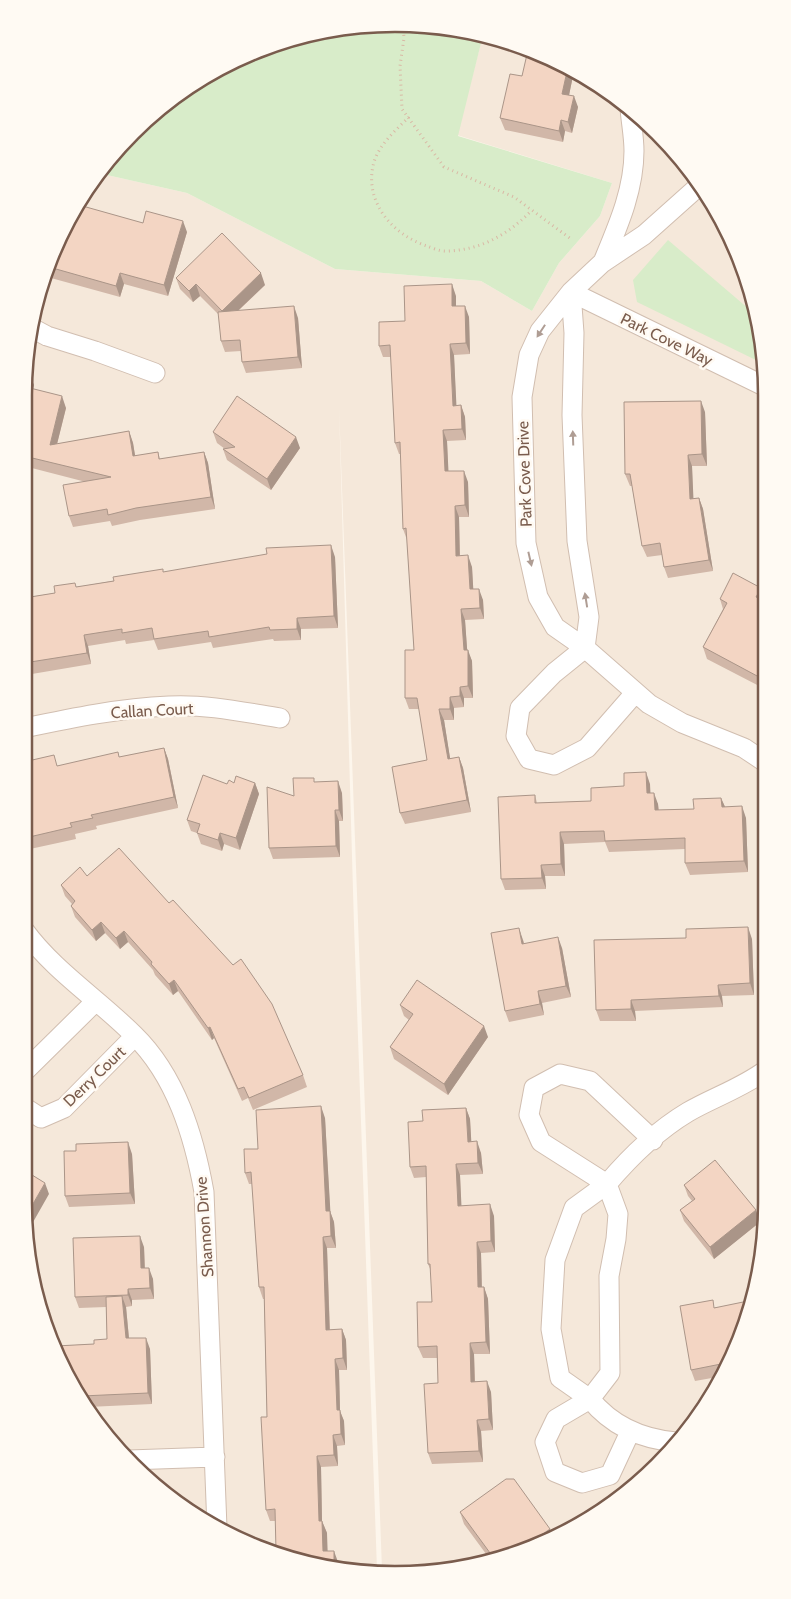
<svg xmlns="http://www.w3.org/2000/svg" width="791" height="1599" viewBox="0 0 791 1599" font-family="Cabin,sans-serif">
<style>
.residential{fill:#f5e8da}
.green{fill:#d8ecc9}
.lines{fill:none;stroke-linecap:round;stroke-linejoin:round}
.minor-casing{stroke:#d1beb0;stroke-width:21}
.path{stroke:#d9b8a5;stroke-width:3;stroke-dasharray:1 4;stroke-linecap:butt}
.minor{stroke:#fff;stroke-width:19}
.wall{fill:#d1b7a8}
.shaded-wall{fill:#aa9588}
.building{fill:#f3d5c3;stroke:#aa9588}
.oneway{fill:#af9d94}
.labels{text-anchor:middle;stroke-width:5;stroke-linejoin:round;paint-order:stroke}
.street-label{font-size:16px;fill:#7a5c4d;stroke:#fffaf3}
.rim{fill:none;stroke:#7a5c4d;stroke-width:2.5}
</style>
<rect width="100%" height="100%" fill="#fdf6ec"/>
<!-- residential -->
<path class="residential" d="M 483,35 L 560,62 L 622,101 L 691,169 L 739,254 L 764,347 L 766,1228 L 755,1299 L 729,1368 L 659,1466 L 560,1537 L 444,1572 L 382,1570 L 339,407 L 354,925 L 377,1570 L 323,1568 L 209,1525 L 150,1483 L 101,1430 L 44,1323 L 24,1203 L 25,371 L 36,300 L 62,231 L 98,173 L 187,193 L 335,269 L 481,281 L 532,311 L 559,263 L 600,216 L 612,183 L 457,135 Z"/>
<!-- green -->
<path class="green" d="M 420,25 L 483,35 L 458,136 L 612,183 L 600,216 L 559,263 L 532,311 L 481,281 L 335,269 L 187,193 L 98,173 L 150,116 L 209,74 L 276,44 L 347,27 Z
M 668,240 L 756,315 L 764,347 L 764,364 L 637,302 L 633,280 Z"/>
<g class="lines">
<!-- minor casing -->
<g class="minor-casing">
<path id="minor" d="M 700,185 L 644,235 L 602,263 L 571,292 L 540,331 L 529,355 L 522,397 L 526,543 L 538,597 L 555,627 L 585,648 L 649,704 L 682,723 L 744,748 L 765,762
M 603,262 C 618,226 634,190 634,151 C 634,137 631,122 630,108
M 571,292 L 574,333 L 572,415 L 577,541 L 589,617 L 585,648 L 554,673 L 520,708 L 516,736 L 529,759 L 554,765 L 587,748 L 635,693
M 571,292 L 764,386
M 32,328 L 47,336 L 95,351 L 155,373
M 24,728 C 72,718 120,708 169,706 C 206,704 243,712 280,718
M 24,930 C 54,971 98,999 134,1035 C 176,1076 194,1136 204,1192 L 217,1528
M 24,1072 L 96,1001
M 24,1107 L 41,1118 L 64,1108 L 135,1036
M 653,1140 L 590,1081 L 560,1074 L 534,1088 L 529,1115 L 541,1142 L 607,1184 C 629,1158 658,1130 688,1112 C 714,1097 742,1088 766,1070
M 607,1184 L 618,1214 L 616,1239 L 609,1276 L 610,1373 L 590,1399 L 560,1378 L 551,1329 L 555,1260 L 574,1208 Z
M 630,1432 L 610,1475 L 582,1483 L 555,1472 L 545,1442 L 556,1419 L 590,1399 C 612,1426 641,1439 676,1442
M 129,1460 L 215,1457"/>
</g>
<!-- path -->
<path class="path" d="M 403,25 L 404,38 L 400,66 L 402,109 L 444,167 L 514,197 L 571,239
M 409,117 C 395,131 377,146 373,166 C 365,203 393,235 427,246 C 432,248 439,251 445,251 C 480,251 509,234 532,210"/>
<!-- minor -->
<use href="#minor" class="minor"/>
</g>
<!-- wall -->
<path class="wall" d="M 560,62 L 574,71 L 569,95 L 578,107 L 572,133 L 565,131 L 563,142 L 505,130 L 500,118 L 522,76 Z
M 143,223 L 187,232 L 168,296 L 124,284 L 120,297 L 51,278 L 48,269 L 62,231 Z
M 176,278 L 265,285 L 238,311 L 298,318 L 302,368 L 246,373 L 242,362 L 241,351 L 225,352 L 221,341 L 219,315 L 200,296 L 193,302 L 180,289 Z
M 456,296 L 456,306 L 469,317 L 470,354 L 454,355 L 456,406 L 461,405 L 465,417 L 466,440 L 447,441 L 448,471 L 468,482 L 469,517 L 459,517 L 460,556 L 472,567 L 473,589 L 483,600 L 484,619 L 465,620 L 467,650 L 472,661 L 473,698 L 464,698 L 464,707 L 454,708 L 454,720 L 444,720 L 450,759 L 459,757 L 463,768 L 471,812 L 405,824 L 400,813 L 427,760 L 419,709 L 409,709 L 405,698 L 414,650 L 407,540 L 403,529 L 401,454 L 399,454 L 395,443 L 391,357 L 383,357 L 379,346 L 405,321 Z
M 25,373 L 34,385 L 33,389 L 66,408 L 57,444 L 129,431 L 133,443 L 135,456 L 158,452 L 160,459 L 204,452 L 208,463 L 215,509 L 140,520 L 112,526 L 110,521 L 73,527 L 69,516 L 86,482 L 24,466 Z
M 705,412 L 707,466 L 692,466 L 693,499 L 699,498 L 703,509 L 713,571 L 668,578 L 664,567 L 662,555 L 647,557 L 642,546 L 632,486 L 630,486 L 625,474 Z
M 213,432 L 300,448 L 271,490 L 227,460 L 223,449 L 225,449 L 217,443 Z
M 24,500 L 33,550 L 26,552 L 29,571 L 24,571 Z
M 335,557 L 338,628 L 301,629 L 301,640 L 274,641 L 273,639 L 213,648 L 211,642 L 158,650 L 154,640 L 126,644 L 125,640 L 88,646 L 91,664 L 26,675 L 24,671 L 24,598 L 55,593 L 77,587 L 164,572 Z
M 720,599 L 765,601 L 765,685 L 763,688 L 707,659 L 703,647 L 723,609 Z
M 164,748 L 168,759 L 178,808 L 96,826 L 97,829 L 75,834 L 76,839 L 30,849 L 25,838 L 58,766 L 120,757 Z
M 316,782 L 342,793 L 343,821 L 339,821 L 340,857 L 273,859 L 269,848 L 294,796 Z
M 234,783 L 255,783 L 259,794 L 240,850 L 224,844 L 222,851 L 201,844 L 197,833 L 191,831 L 187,820 L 227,784 Z
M 650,784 L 650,793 L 658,804 L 659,810 L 694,809 L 721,798 L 725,807 L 746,818 L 748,872 L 690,875 L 685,863 L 685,849 L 609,852 L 605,842 L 564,844 L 565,876 L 545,876 L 546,889 L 505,890 L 501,879 L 535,795 L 537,803 L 591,801 L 624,786 Z
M 87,876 L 303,1075 L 307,1087 L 253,1110 L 248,1098 L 242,1101 L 214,1038 L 212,1040 L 178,991 L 173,995 L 155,975 L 153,970 L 128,942 L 120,949 L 105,933 L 96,941 L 75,917 L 71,906 L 72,904 L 65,896 L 61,885 Z
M 752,939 L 754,995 L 722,996 L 723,1007 L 635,1011 L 636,1021 L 600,1021 L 596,1010 Z
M 523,940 L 524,943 L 562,948 L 571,997 L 542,1003 L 544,1015 L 509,1022 L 505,1011 Z
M 400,1005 L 488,1037 L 448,1095 L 394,1059 L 390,1047 L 409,1020 L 404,1016 Z
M 466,1108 L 470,1119 L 471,1141 L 481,1153 L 483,1174 L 460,1175 L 461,1206 L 494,1216 L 495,1252 L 481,1253 L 482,1287 L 484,1287 L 488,1299 L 490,1354 L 474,1354 L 475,1381 L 491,1392 L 493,1430 L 481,1431 L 483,1462 L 432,1464 L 428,1453 L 438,1383 L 437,1358 L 423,1358 L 418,1347 L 432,1302 L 431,1271 L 428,1264 L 426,1177 L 414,1178 L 410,1167 L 423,1121 Z
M 325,1118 L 330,1211 L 334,1222 L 336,1248 L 327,1248 L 330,1330 L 342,1329 L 346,1340 L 347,1370 L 339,1370 L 340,1411 L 344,1421 L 345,1445 L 337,1446 L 338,1466 L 321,1467 L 322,1521 L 327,1533 L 327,1551 L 338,1562 L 338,1569 L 323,1568 L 275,1521 L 270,1521 L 266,1510 L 267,1417 L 264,1299 L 263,1299 L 259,1287 L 252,1184 L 249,1184 L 245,1173 L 258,1149 Z
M 766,1130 L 766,1148 L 760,1133 Z
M 132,1154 L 135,1204 L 69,1207 L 65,1196 Z
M 684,1185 L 760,1222 L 714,1259 L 684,1221 L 680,1210 L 692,1201 L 688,1196 Z
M 144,1247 L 145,1268 L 153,1279 L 154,1299 L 132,1300 L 132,1306 L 126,1307 L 129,1338 L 150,1349 L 152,1404 L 88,1407 L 56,1346 L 94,1344 L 107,1339 L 106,1307 L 79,1308 L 75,1297 Z
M 715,1307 L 751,1310 L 729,1368 L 723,1376 L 695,1381 L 691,1370 Z
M 460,1512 L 553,1539 L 489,1558 L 464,1524 Z"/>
<!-- shaded-wall -->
<path class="shaded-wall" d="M 568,67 L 574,71 L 567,105 L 562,94 Z
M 574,96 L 578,107 L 572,133 L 568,122 Z
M 561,120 L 565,131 L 563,142 L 559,131 Z
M 183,221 L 187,232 L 168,296 L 164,285 Z
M 120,273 L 124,284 L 120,297 L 116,286 Z
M 261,273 L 265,285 L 226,322 L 222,311 Z
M 196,284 L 200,296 L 193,302 L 189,291 Z
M 452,284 L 456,296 L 456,317 L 452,306 Z
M 294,306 L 298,318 L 302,368 L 298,357 Z
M 465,306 L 469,317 L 470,354 L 466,343 Z
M 450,344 L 454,355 L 457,417 L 453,406 Z
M 30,374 L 34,385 L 31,398 L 26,387 Z
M 62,396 L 66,408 L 54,456 L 50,445 Z
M 701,401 L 705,412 L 707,466 L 702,454 Z
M 461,405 L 465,417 L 466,440 L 462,429 Z
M 443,430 L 447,441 L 449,482 L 445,471 Z
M 129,431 L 133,443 L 137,467 L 133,456 Z
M 296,437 L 300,448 L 271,490 L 267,479 Z
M 204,452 L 208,463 L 215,509 L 211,497 Z
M 688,455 L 692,466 L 694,511 L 690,499 Z
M 464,471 L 468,482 L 469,517 L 465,505 Z
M 699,498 L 703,509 L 713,571 L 709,560 Z
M 24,500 L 26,503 L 33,550 L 29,539 L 24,510 Z
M 455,506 L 459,517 L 460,567 L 456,556 Z
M 331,545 L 335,557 L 338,628 L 334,616 Z
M 24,547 L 26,552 L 29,571 L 25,559 Z
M 468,555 L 472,567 L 474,601 L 470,589 Z
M 761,588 L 765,600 L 760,608 L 756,597 Z
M 479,589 L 483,600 L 484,619 L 480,608 Z
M 461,609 L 465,620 L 468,661 L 464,650 Z
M 297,618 L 301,629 L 301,640 L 297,629 Z
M 84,635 L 88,646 L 91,664 L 87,653 Z
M 468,650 L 472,661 L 473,698 L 468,686 Z
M 765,666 L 765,685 L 763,688 L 759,677 Z
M 460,687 L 464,698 L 464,707 L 460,696 Z
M 450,697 L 454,708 L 454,720 L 450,709 Z
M 439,709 L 444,720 L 452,770 L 448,759 Z
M 164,748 L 168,759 L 178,808 L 174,797 Z
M 459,757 L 463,768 L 471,812 L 467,800 Z
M 646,772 L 650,784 L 651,804 L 647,793 Z
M 338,781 L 342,793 L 343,821 L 339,810 Z
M 255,783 L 259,794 L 240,850 L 236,838 Z
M 654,793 L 658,804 L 659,821 L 655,810 Z
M 721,798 L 726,809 L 722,807 Z
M 742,806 L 746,818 L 748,872 L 744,861 Z
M 335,810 L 339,821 L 340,857 L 336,846 Z
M 560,832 L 564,844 L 565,876 L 561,864 Z
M 220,833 L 224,844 L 222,851 L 218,840 Z
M 541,865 L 545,876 L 546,889 L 542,878 Z
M 101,922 L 105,933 L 96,941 L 92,930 Z
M 748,927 L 752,939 L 754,995 L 750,983 Z
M 519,928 L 523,940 L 526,955 L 522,944 Z
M 124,931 L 128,942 L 120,949 L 116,938 Z
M 558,937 L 562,948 L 571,997 L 566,986 Z
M 174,980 L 178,991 L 173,995 L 169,984 Z
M 718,985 L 722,996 L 723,1007 L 719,996 Z
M 538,991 L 542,1003 L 544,1015 L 540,1004 Z
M 631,1000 L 635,1011 L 636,1021 L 631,1009 Z
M 484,1026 L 488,1037 L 448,1095 L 444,1084 Z
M 210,1027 L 214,1038 L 212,1040 L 208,1028 Z
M 321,1106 L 325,1118 L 331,1222 L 326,1211 Z
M 466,1108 L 470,1119 L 472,1153 L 468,1142 Z
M 477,1141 L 481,1153 L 483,1174 L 478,1163 Z
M 128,1142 L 132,1154 L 135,1204 L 130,1193 Z
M 456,1164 L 460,1175 L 462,1217 L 458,1206 Z
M 45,1183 L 49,1194 L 28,1231 L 26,1216 Z
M 490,1204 L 494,1216 L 495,1252 L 491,1241 Z
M 756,1210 L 760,1222 L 714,1259 L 710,1247 Z
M 330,1211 L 334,1222 L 336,1248 L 331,1236 Z
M 140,1236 L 144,1247 L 145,1279 L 141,1268 Z
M 323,1237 L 327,1248 L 330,1341 L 326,1330 Z
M 477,1242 L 481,1253 L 482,1299 L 478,1287 Z
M 149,1268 L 153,1279 L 154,1299 L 150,1288 Z
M 484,1287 L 488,1299 L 490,1354 L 486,1342 Z
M 128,1289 L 132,1300 L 132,1306 L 128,1295 Z
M 122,1296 L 126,1307 L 130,1350 L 126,1338 Z
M 342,1329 L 346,1340 L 347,1370 L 343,1358 Z
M 146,1338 L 150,1349 L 152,1404 L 148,1393 Z
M 470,1343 L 474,1354 L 475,1393 L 471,1382 Z
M 335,1359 L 339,1370 L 340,1411 L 344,1421 L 345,1445 L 341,1434 L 337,1410 Z
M 487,1381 L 491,1392 L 493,1430 L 489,1419 Z
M 477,1420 L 481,1431 L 483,1462 L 479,1451 Z
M 333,1435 L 337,1446 L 338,1466 L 334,1455 Z
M 317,1456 L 321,1467 L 322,1521 L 327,1533 L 328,1562 L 323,1551 L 319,1521 Z
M 550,1529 L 553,1539 L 522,1548 Z
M 334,1551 L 338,1562 L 338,1569 L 334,1568 Z"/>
<!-- building -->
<path class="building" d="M 528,50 L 560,62 L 568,67 L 562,94 L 574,96 L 568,122 L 561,120 L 559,131 L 500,118 L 510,74 L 522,76 Z
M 79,205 L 143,223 L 146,211 L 183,221 L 164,285 L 120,273 L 116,286 L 49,267 L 62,231 Z
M 222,233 L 261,273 L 222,311 L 196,284 L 189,291 L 176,278 Z
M 452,284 L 452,306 L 465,306 L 466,343 L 450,344 L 453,406 L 461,405 L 462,429 L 443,430 L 445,471 L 464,471 L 465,505 L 455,506 L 456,556 L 468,555 L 470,589 L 479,589 L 480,608 L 461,609 L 464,650 L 468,650 L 468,686 L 460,687 L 460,696 L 450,697 L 450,709 L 439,709 L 448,759 L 459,757 L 467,800 L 400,813 L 392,767 L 427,760 L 417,698 L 405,698 L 405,650 L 414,650 L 406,528 L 403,529 L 400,442 L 395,443 L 390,345 L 379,346 L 379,322 L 405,321 L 404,286 Z
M 294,306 L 298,357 L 242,362 L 240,340 L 221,341 L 218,312 Z
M 25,373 L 30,374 L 26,387 L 62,396 L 50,445 L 129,431 L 133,456 L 158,452 L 159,459 L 204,452 L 211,497 L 136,508 L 108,515 L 107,509 L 69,516 L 63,485 L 111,477 L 24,456 Z
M 237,396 L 296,437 L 267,479 L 223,449 L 235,447 L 213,432 Z
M 701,401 L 702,454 L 688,455 L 690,499 L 699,498 L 709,560 L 664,567 L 660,543 L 642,546 L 630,474 L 625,474 L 624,402 Z
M 24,510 L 29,539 L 24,540 Z
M 331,545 L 334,616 L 297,618 L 297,629 L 270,630 L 269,627 L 209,637 L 208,631 L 154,639 L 152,628 L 122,633 L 122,629 L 84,635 L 87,653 L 24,663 L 24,598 L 55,593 L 54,586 L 75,583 L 76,587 L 114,581 L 113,577 L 163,569 L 163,572 L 267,554 L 266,548 Z
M 733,573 L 761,588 L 756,597 L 765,601 L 765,666 L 759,677 L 703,647 L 727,603 L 720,599 Z
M 164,748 L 174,797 L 91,815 L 93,818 L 70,823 L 72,827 L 25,838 L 24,832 L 24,768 L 29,767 L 28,761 L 54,755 L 57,766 L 118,752 L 119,757 Z
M 646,772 L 647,793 L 654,793 L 655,810 L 694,809 L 693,799 L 721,798 L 722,807 L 742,806 L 744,861 L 685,863 L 685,838 L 605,841 L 604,831 L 560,832 L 561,864 L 541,865 L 542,878 L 501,879 L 498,797 L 535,795 L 535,803 L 591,801 L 591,788 L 624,786 L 624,773 Z
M 203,775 L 227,784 L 229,780 L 234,783 L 236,776 L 255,783 L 236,838 L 220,833 L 218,840 L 197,833 L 200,824 L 187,820 Z
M 293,778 L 314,778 L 314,782 L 338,781 L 339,810 L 335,810 L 336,846 L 269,848 L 267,787 L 294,796 Z
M 119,848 L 169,903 L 173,900 L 233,965 L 241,959 L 272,1004 L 303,1075 L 249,1098 L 244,1087 L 238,1089 L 210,1027 L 208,1028 L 174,980 L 169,984 L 151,964 L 152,962 L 124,931 L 116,938 L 101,922 L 92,930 L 71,906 L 75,901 L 61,885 L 80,867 L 87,876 Z
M 748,927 L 750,983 L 718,985 L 719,996 L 631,1000 L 631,1009 L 596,1010 L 594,940 L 686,938 L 686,929 Z
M 519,928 L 522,944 L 558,937 L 566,986 L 538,991 L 540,1004 L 505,1011 L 491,933 Z
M 417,980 L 484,1026 L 444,1084 L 390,1047 L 413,1014 L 400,1005 Z
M 321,1106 L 326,1211 L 330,1211 L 331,1236 L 323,1237 L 326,1330 L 342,1329 L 343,1358 L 335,1359 L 337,1410 L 340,1410 L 341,1434 L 333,1435 L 334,1455 L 317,1456 L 319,1521 L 322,1521 L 323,1551 L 334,1551 L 334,1568 L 323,1568 L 276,1551 L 275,1509 L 266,1510 L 261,1417 L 267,1417 L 264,1287 L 259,1287 L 251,1172 L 245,1173 L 244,1149 L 258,1149 L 256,1110 Z
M 466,1108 L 468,1142 L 477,1141 L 478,1163 L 456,1164 L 458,1206 L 490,1204 L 491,1241 L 477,1242 L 478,1287 L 484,1287 L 486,1342 L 470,1343 L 471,1382 L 487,1381 L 489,1419 L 477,1420 L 479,1451 L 428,1453 L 424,1384 L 438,1383 L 437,1346 L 418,1347 L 417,1302 L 432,1302 L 430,1264 L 428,1264 L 426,1166 L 410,1167 L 408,1122 L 423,1121 L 422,1110 Z
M 766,1130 L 766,1144 L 760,1133 Z
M 128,1142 L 130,1193 L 65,1196 L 64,1151 L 76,1151 L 76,1144 Z
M 715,1160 L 756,1210 L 710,1247 L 680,1210 L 695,1199 L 684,1185 Z
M 24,1170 L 45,1183 L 26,1216 L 24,1204 Z
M 140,1236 L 141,1268 L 149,1268 L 150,1288 L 128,1289 L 128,1295 L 75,1297 L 73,1238 Z
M 122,1296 L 126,1338 L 146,1338 L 148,1393 L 82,1396 L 56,1346 L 94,1344 L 94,1340 L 107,1339 L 106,1297 Z
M 713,1300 L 714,1308 L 748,1301 L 750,1312 L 731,1362 L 691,1370 L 680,1306 Z
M 506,1479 L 514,1479 L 550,1529 L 522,1548 L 493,1557 L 460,1512 Z"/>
<!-- one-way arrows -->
<defs><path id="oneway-solid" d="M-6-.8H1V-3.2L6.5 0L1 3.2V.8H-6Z" transform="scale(1.25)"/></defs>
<g class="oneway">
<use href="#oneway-solid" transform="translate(541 331) rotate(123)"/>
<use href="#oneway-solid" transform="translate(573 438) rotate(-92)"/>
<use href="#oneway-solid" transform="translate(530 559) rotate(77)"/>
<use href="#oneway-solid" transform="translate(586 600) rotate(-99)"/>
</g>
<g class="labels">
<!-- street labels -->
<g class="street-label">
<text transform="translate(667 339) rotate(26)" y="6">Park Cove Way</text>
<text transform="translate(524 474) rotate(-92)" y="6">Park Cove Drive</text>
<text transform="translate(152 710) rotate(-3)" y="6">Callan Court</text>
<text transform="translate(94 1076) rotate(-44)" y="6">Derry Court</text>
<text transform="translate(204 1227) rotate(-94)" y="6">Shannon Drive</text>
</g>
</g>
<!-- crop -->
<path d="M0 0H791V1599H0ZM395 32H395A363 363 0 0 1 758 395V1203A363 363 0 0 1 395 1566H395A363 363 0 0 1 32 1203V395A363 363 0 0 1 395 32Z" fill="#fffaf3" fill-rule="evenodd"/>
<path class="rim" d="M395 32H395A363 363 0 0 1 758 395V1203A363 363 0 0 1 395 1566H395A363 363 0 0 1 32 1203V395A363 363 0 0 1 395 32Z"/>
</svg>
